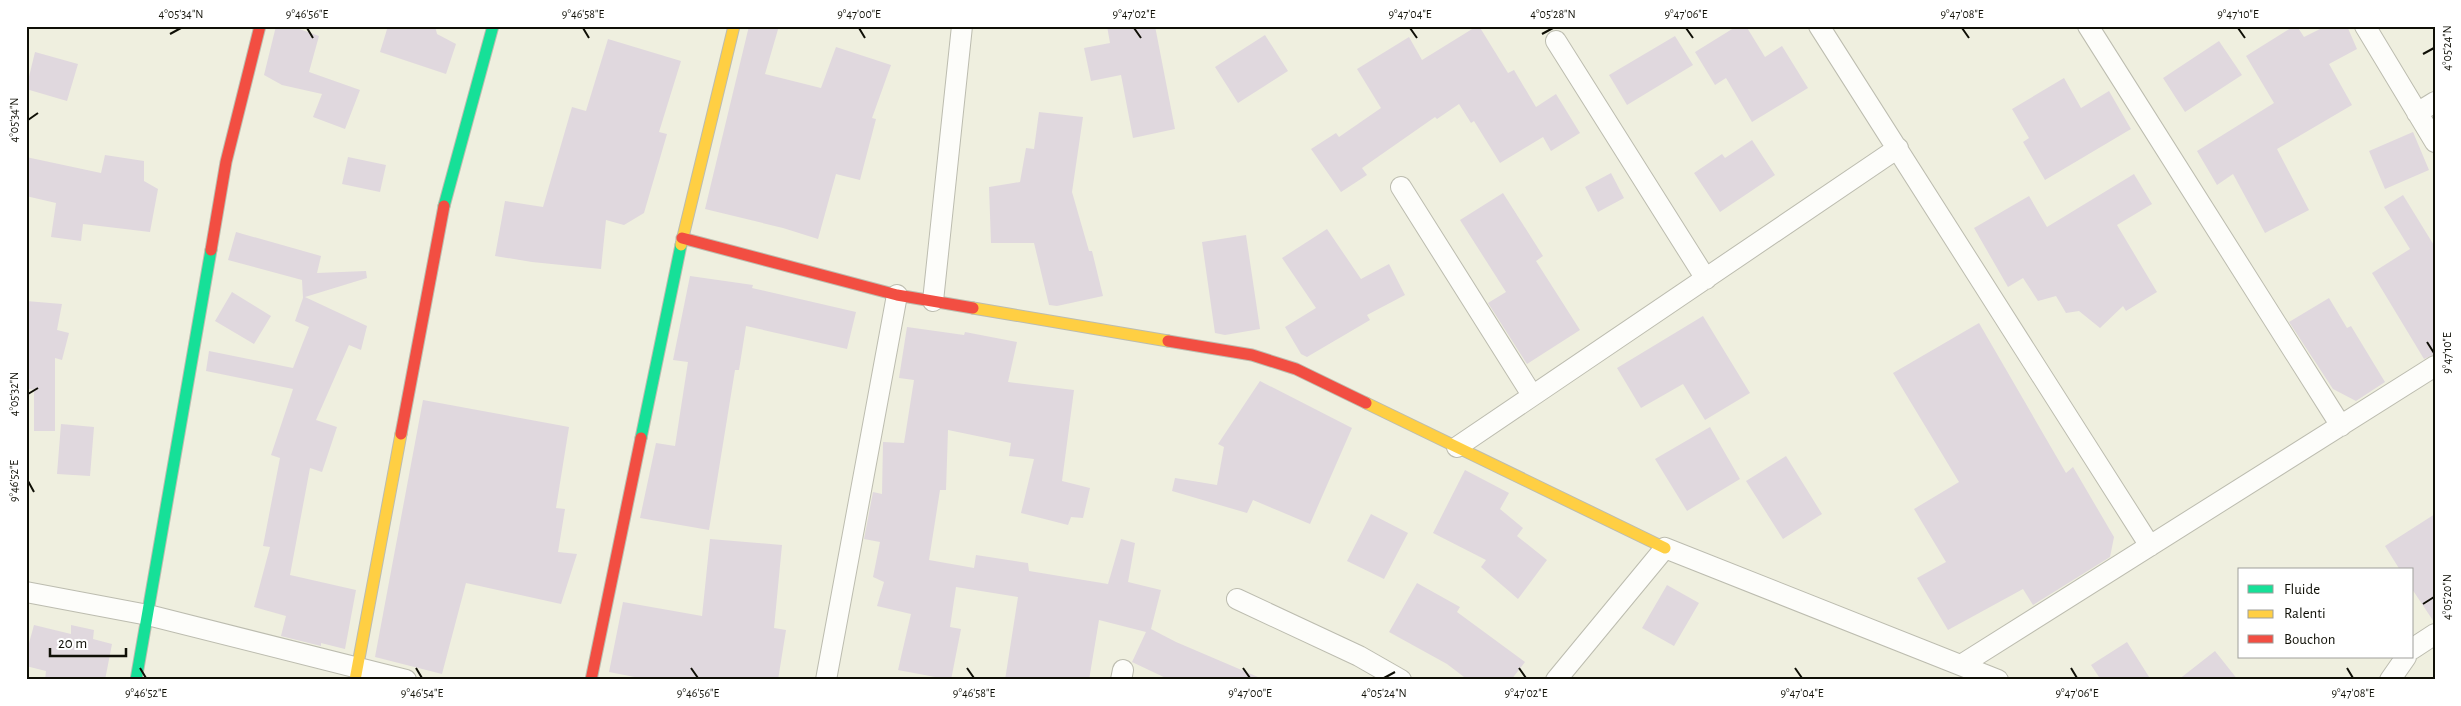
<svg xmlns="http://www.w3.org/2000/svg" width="2461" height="706" viewBox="0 0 2461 706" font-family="'Alegreya Sans',sans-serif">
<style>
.building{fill:#e0d8de}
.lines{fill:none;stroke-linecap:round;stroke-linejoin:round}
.street-casing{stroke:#bcbcaf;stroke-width:22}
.fast-casing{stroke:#bcbcaf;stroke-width:13}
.slow-casing{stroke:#bcbcaf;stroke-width:13}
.jam-casing{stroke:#bcbcaf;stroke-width:13}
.street{stroke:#fdfdfa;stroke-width:20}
.fast{stroke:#16e098;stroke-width:11}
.slow{stroke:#ffcf43;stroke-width:11}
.jam{stroke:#f24e42;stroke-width:11}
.ticks{fill:none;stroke:#0f0f06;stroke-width:2}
.neatline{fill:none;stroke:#0f0f06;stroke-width:2}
.ticks-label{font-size:12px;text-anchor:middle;fill:#0f0f06}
</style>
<rect width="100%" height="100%" fill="#efefdf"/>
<!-- building -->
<path class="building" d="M 276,26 L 291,26 L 319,36 L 309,72 L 360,90 L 345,129 L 313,117 L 322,94 L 282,85 L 264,75 Z
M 388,26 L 435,26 L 437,34 L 456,44 L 446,74 L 380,52 Z
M 749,26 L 779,26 L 765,74 L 821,88 L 836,47 L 891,65 L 872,118 L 876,119 L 860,180 L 836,174 L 818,239 L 783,228 L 705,209 Z
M 1107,26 L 1155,26 L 1175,129 L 1133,138 L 1121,75 L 1091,81 L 1084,48 L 1110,43 Z
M 1477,26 L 1479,26 L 1508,73 L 1514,70 L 1536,107 L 1556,94 L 1580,133 L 1551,151 L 1543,137 L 1500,163 L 1474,121 L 1471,123 L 1459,104 L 1437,119 L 1435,117 L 1362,168 L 1367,175 L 1341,192 L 1311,149 L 1336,133 L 1339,137 L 1381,108 L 1357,69 L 1409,37 L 1422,60 Z
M 1737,26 L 1746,26 L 1765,57 L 1782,46 L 1808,88 L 1752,122 L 1726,78 L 1715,85 L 1695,52 Z
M 2294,26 L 2297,26 L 2304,37 L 2326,26 L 2347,26 L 2357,49 L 2329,64 L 2352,105 L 2277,149 L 2309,210 L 2265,233 L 2233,174 L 2217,185 L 2197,151 L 2274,103 L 2246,56 Z
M 1265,35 L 1288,71 L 1238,103 L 1215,67 Z
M 1675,36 L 1693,65 L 1627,105 L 1609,75 Z
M 608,39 L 681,61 L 659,132 L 667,134 L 644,213 L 624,225 L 606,220 L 601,269 L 532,262 L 495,256 L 505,201 L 543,207 L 572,107 L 586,111 Z
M 2219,41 L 2242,75 L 2185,112 L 2163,78 Z
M 35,52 L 78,64 L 67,101 L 26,89 Z
M 2064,78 L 2081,108 L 2109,91 L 2131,129 L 2045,180 L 2023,142 L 2029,138 L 2012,109 Z
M 1039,112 L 1083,117 L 1072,192 L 1089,251 L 1092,251 L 1103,296 L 1057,306 L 1049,305 L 1034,243 L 991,243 L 989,187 L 1020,182 L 1026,148 L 1034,149 Z
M 2413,132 L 2429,170 L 2385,189 L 2369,151 Z
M 1752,140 L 1775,175 L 1720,212 L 1694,173 L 1722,154 L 1725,158 Z
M 105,155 L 144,161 L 144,181 L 158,189 L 150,232 L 83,224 L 81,241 L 51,237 L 56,203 L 26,196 L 26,157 L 101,173 Z
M 348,157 L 386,165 L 380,192 L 342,184 Z
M 1611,173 L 1624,198 L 1598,212 L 1585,187 Z
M 2134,174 L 2152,204 L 2117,225 L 2157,292 L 2126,311 L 2123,306 L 2100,328 L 2079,311 L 2066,313 L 2056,296 L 2038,301 L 2023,278 L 2008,287 L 1974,228 L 2029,196 L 2047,227 Z
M 1503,193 L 1543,256 L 1536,261 L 1580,330 L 1527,364 L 1488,303 L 1506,292 L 1460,220 Z
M 2403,195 L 2435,247 L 2435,354 L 2424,359 L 2372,273 L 2410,249 L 2384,207 Z
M 1327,229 L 1361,279 L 1389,264 L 1405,295 L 1367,315 L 1370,320 L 1307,357 L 1301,354 L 1285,327 L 1316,308 L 1282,258 Z
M 236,232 L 321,256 L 317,273 L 366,271 L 367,278 L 305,297 L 367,326 L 361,350 L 349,345 L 316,420 L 337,427 L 322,472 L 310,468 L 290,575 L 356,590 L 345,649 L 321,643 L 321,646 L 281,636 L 286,616 L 254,607 L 270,547 L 263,546 L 280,458 L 271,455 L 293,389 L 206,371 L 209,351 L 293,368 L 309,327 L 295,321 L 303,298 L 302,280 L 228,260 Z
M 1246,235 L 1260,329 L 1225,335 L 1215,333 L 1202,242 Z
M 690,276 L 753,285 L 752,288 L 856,312 L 847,349 L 746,326 L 739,370 L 735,370 L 709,530 L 640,518 L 656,443 L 675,446 L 688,362 L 673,360 Z
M 232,292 L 271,316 L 254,344 L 215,321 Z
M 2329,298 L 2347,328 L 2351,326 L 2385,382 L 2356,401 L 2333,389 L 2289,322 Z
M 26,301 L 62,304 L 57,330 L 69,333 L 62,360 L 55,358 L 55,431 L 34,431 L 34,390 L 26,388 Z
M 1703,316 L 1750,393 L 1705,420 L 1683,384 L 1641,408 L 1617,368 Z
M 1979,323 L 2066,473 L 2073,467 L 2114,537 L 2110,557 L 2033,605 L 2023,589 L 1948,630 L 1917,578 L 1946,562 L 1914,509 L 1959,482 L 1893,373 Z
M 907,327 L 964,335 L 965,332 L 1017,342 L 1008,382 L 1074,390 L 1062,481 L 1090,488 L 1083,518 L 1071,517 L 1068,525 L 1021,513 L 1034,459 L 1009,456 L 1011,443 L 948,430 L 946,490 L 940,490 L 929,560 L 974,568 L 976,555 L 1028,563 L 1029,571 L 1108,584 L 1121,539 L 1135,543 L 1128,582 L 1161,590 L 1151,629 L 1176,642 L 1265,680 L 1170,680 L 1132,662 L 1146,632 L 1099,620 L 1089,680 L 1005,680 L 1018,597 L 956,587 L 950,627 L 961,629 L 951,680 L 898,670 L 911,614 L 877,606 L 884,582 L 873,577 L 880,542 L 864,539 L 873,492 L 882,494 L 883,442 L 904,443 L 914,380 L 899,378 Z
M 1260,381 L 1352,428 L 1310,524 L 1253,500 L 1247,513 L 1172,491 L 1175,478 L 1217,485 L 1224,447 L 1218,444 Z
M 423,400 L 569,427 L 556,508 L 565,509 L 558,552 L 577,554 L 561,604 L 466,583 L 442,674 L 375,657 Z
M 61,424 L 94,427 L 90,476 L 57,474 Z
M 1710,427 L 1740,479 L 1687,511 L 1655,459 Z
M 1786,456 L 1822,514 L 1783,539 L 1746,481 Z
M 1465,470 L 1509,493 L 1500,509 L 1523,528 L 1517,536 L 1547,560 L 1518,599 L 1481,567 L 1486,560 L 1433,533 Z
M 1371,514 L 1408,533 L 1384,579 L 1347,561 Z
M 2435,514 L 2435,622 L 2434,622 L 2412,589 L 2412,570 L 2400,570 L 2385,546 Z
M 710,539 L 782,545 L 774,628 L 786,630 L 778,680 L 650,680 L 609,672 L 623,602 L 702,616 Z
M 1417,583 L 1460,607 L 1457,612 L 1525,662 L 1511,680 L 1468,680 L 1447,664 L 1389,632 Z
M 1667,585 L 1699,603 L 1674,646 L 1642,628 Z
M 34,625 L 71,634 L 71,625 L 94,630 L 93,639 L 112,644 L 105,680 L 45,680 L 46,671 L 26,666 L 26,654 Z
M 2127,642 L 2151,680 L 2101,680 L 2091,665 Z
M 2215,651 L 2238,680 L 2178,680 Z"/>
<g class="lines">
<!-- street casing -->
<g class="street-casing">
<path id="street" d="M 1819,26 L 2150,546
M 2088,26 L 2341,426
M 2365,26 L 2435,142
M 1556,41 L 1706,279
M 2417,113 L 2435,102
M 1401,187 L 1532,395
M 933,301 L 962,26
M 1457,447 L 1898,148
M 26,592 L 148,615 L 406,680
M 1237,599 L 1359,656 L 1401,680
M 2412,649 L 2435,634
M 1961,665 L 2435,366
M 826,680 L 897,295
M 1121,680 L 1123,670
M 1556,680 L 1665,548 L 1998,680
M 2390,680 L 2406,657"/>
</g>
<!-- fast casing -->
<g class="fast-casing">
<path id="fast" d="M 444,206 L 493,26
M 641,438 L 681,245
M 136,680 L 211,250"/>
</g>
<!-- slow casing -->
<g class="slow-casing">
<path id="slow" d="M 681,245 L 734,26
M 973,308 L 1168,341
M 1366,403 L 1665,548
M 355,680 L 401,434"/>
</g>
<!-- jam casing -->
<g class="jam-casing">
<path id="jam" d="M 682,238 L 897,295 L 973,308
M 211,250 L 226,162 L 260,26
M 1168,341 L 1252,355 L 1296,369 L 1366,403
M 401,434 L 444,206
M 591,680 L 641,438"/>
</g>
<!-- street -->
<use href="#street" class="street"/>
<!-- fast -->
<use href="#fast" class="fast"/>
<!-- slow -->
<use href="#slow" class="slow"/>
<!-- jam -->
<use href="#jam" class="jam"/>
</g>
<!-- ticks -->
<path class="ticks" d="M 307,28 L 313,38M 583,28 L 589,38M 859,28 L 865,38M 1134,28 L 1141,38M 1410,28 L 1417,38M 1686,28 L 1693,38M 1962,28 L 1969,38M 2238,28 L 2245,38M 170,34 L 181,28M 1542,34 L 1553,28M 2423,54 L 2434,48M 28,120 L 38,113M 2427,342 L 2434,353M 28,394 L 38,388M 28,481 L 34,492M 2423,604 L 2434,597M 140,668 L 146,678M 416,668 L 422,678M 691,668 L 698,678M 967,668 L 974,678M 1243,668 L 1250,678M 1519,668 L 1526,678M 1795,668 L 1802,678M 2071,668 L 2077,678M 2347,668 L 2353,678M 1384,678 L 1395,672"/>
<!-- border -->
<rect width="2461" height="706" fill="none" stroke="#ffffff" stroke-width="55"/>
<!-- legend -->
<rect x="2238" y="568" width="175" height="90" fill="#ffffff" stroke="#9f9f9b"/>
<rect x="2248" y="585" width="25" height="8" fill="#16e098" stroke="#9f9f9b"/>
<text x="2284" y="594" font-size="15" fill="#0f0f06">Fluide</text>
<rect x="2248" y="610" width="25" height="8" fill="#ffcf43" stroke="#9f9f9b"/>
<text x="2284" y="618" font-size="15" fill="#0f0f06">Ralenti</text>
<rect x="2248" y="635" width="25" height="8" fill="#f24e42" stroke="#9f9f9b"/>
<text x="2284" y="644" font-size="15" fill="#0f0f06">Bouchon</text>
<!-- scale -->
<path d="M50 648v8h76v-8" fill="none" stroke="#0f0f06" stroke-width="2.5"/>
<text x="58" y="648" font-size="15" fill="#0f0f06" stroke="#ffffff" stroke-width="4" paint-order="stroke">20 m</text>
<rect x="28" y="28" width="2406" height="650" class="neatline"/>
<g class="ticks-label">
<text x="181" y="18">4°05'34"N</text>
<text x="307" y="18">9°46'56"E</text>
<text x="583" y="18">9°46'58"E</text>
<text x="859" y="18">9°47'00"E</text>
<text x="1134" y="18">9°47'02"E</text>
<text x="1410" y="18">9°47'04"E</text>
<text x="1553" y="18">4°05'28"N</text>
<text x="1686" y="18">9°47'06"E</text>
<text x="1962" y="18">9°47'08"E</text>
<text x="2238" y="18">9°47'10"E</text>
<text transform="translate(2447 48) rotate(-90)" y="4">4°05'24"N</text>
<text transform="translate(14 120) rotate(-90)" y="4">4°05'34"N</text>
<text transform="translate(2447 353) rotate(-90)" y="4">9°47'10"E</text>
<text transform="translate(14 394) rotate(-90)" y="4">4°05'32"N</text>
<text transform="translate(14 481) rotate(-90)" y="4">9°46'52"E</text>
<text transform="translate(2447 597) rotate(-90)" y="4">4°05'20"N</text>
<text x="146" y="697">9°46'52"E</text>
<text x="422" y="697">9°46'54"E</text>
<text x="698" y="697">9°46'56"E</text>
<text x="974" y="697">9°46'58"E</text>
<text x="1250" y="697">9°47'00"E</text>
<text x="1384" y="697">4°05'24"N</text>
<text x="1526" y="697">9°47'02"E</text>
<text x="1802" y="697">9°47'04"E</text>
<text x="2077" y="697">9°47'06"E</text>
<text x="2353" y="697">9°47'08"E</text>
</g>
</svg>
